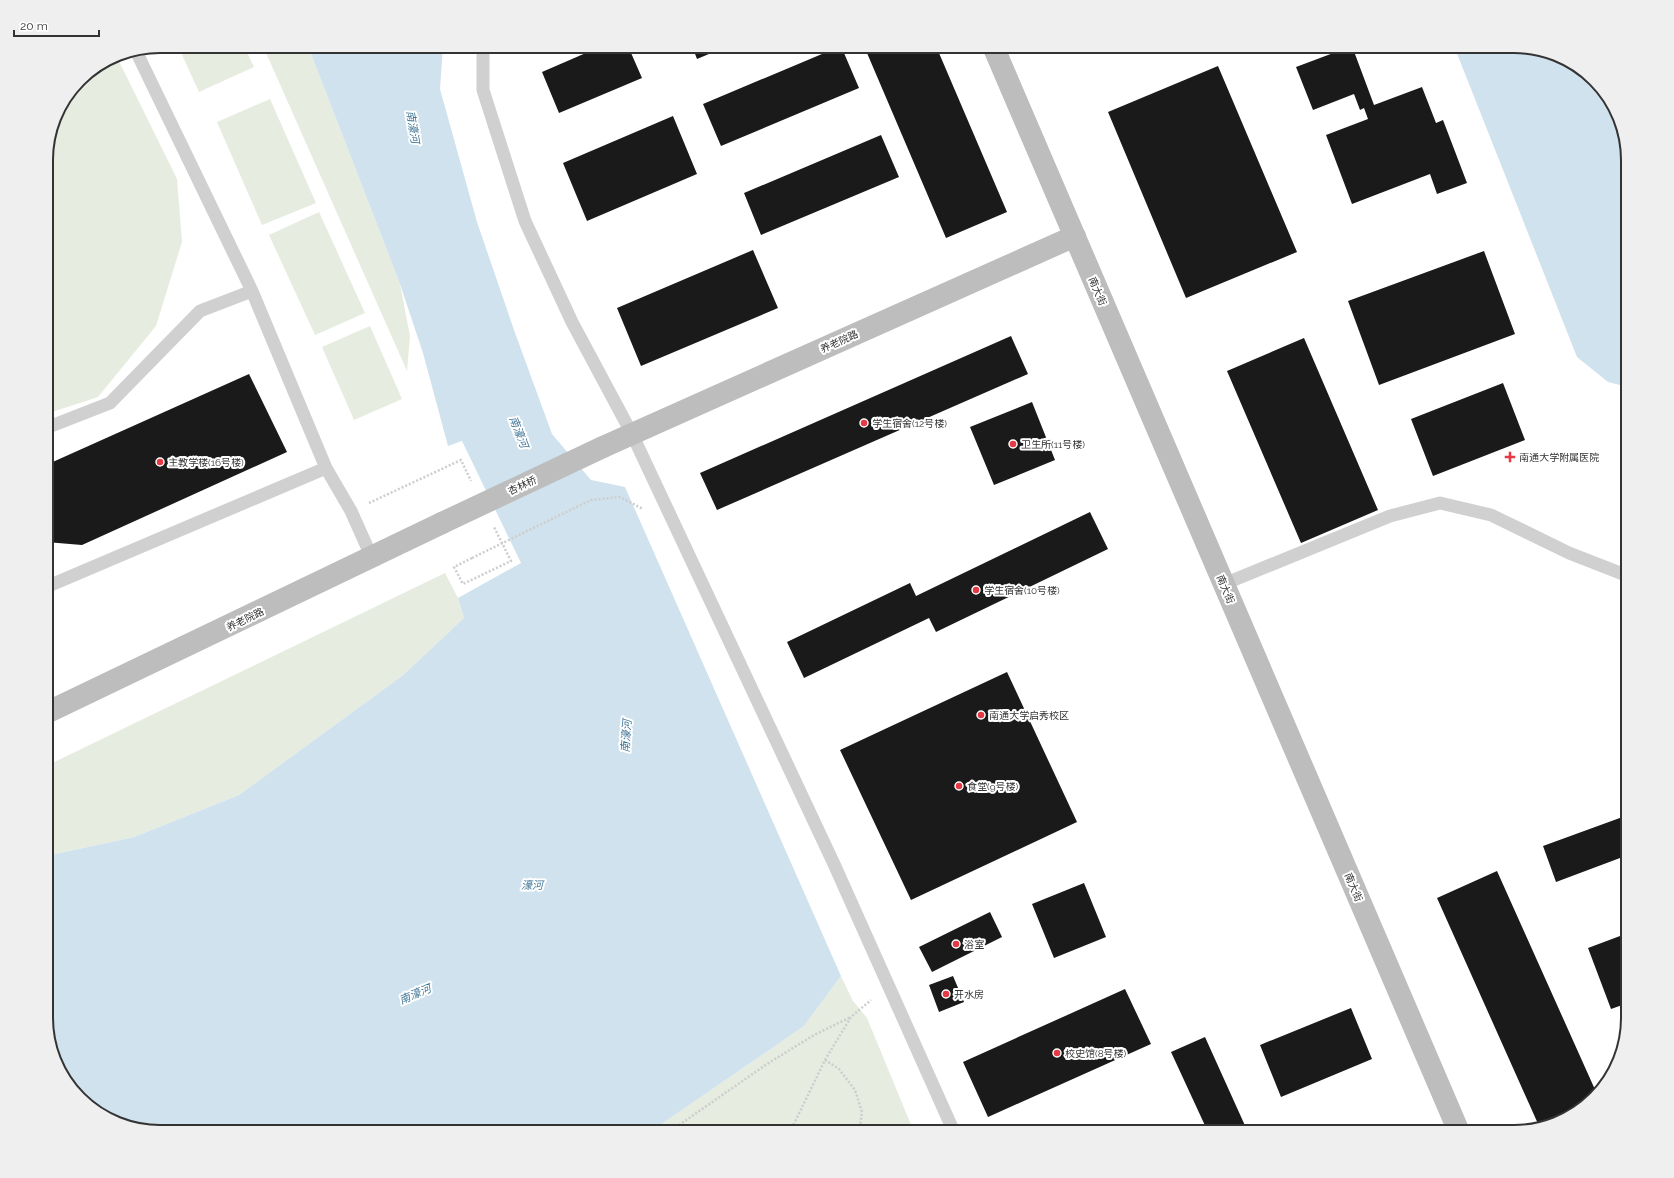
<svg xmlns="http://www.w3.org/2000/svg" width="1674" height="1178" viewBox="0 0 1674 1178" font-family="Raleway,'Noto Sans SC',sans-serif">
<style>
.green{fill:#e6ecdf}
.water{fill:#cfe2ee}
.building{fill:#1a1a1a}
.lines{fill:none;stroke-linecap:round;stroke-linejoin:round}
.path{stroke:#cdcdcd;stroke-width:2.5;stroke-dasharray:2 2;stroke-linecap:butt}
.lane{stroke:#d0d0d0;stroke-width:13}
.secondary{stroke:#bdbdbd;stroke-width:22}
.path-bridge{stroke:#cdcdcd;stroke-width:2.5;stroke-dasharray:2 2;stroke-linecap:butt}
.secondary-bridge{stroke:#bdbdbd;stroke-width:22}
.poi-dot{fill:#e63946;stroke:#fff;stroke-width:1.5}
.labels{text-anchor:middle;stroke-width:4;stroke-linejoin:round;paint-order:stroke}
.street-label{font-size:10px;fill:#333;stroke:#fff}
.poi-label{font-size:10px;fill:#333;stroke:#fff;text-anchor:start}
.water-label{font-size:11px;font-style:italic;fill:#3f7597;stroke:#fff}
.rim{fill:none;stroke:#333;stroke-width:2}
</style>
<rect width="100%" height="100%" fill="#fff"/>
<!-- green -->
<path class="green" d="M 178,46 L 244,46 L 254,67 L 199,92 Z
M 263,46 L 308,46 L 400,284 L 410,336 L 407,371 Z
M 116,55 L 177,179 L 182,242 L 156,326 L 98,397 L 46,414 L 46,153 L 55,116 L 80,79 Z
M 270,99 L 316,203 L 262,225 L 217,122 Z
M 319,212 L 365,313 L 315,335 L 269,235 Z
M 370,326 L 402,399 L 354,420 L 322,347 Z
M 445,573 L 458,598 L 464,618 L 402,676 L 239,795 L 134,837 L 46,856 L 46,766 Z
M 841,976 L 853,1001 L 867,1018 L 914,1132 L 650,1132 L 804,1026 Z"/>
<!-- water -->
<path class="water" d="M 308,46 L 443,46 L 440,89 L 477,222 L 514,330 L 552,434 L 591,480 L 625,487 L 841,976 L 804,1026 L 650,1132 L 160,1132 L 124,1126 L 91,1109 L 61,1075 L 46,1025 L 46,856 L 134,837 L 239,795 L 402,676 L 464,618 L 458,598 L 521,563 L 462,441 L 448,446 L 423,353 L 400,284 Z
M 1454,46 L 1514,46 L 1550,52 L 1583,69 L 1616,109 L 1628,160 L 1628,387 L 1608,382 L 1577,357 Z"/>
<!-- building -->
<path class="building" d="M 602,46 L 628,46 L 642,78 L 559,113 L 542,72 Z
M 692,46 L 728,46 L 697,59 Z
M 841,46 L 859,88 L 721,146 L 703,104 Z
M 864,46 L 936,46 L 1007,212 L 946,238 Z
M 1352,46 L 1374,105 L 1422,87 L 1436,123 L 1443,120 L 1467,183 L 1437,194 L 1430,174 L 1352,204 L 1326,135 L 1368,119 L 1364,108 L 1360,110 L 1354,94 L 1313,110 L 1296,67 Z
M 1218,66 L 1297,252 L 1186,298 L 1108,112 Z
M 673,116 L 697,174 L 587,221 L 563,163 Z
M 881,135 L 899,177 L 761,235 L 744,193 Z
M 753,250 L 778,308 L 641,366 L 617,308 Z
M 1484,251 L 1515,334 L 1379,385 L 1348,301 Z
M 1011,336 L 1028,374 L 717,510 L 700,473 Z
M 1304,338 L 1378,510 L 1301,543 L 1227,371 Z
M 249,374 L 287,452 L 82,545 L 46,542 L 46,465 Z
M 1503,383 L 1525,440 L 1433,476 L 1411,419 Z
M 1032,402 L 1055,460 L 994,485 L 970,427 Z
M 1090,512 L 1108,549 L 936,632 L 929,618 L 804,678 L 787,642 L 910,583 L 916,596 Z
M 1007,672 L 1077,822 L 911,900 L 840,750 Z
M 1628,815 L 1628,855 L 1556,882 L 1543,846 Z
M 1497,871 L 1597,1094 L 1565,1120 L 1539,1126 L 1437,898 Z
M 1084,883 L 1106,937 L 1054,958 L 1032,904 Z
M 990,912 L 1002,937 L 932,972 L 919,947 Z
M 1628,933 L 1628,1003 L 1611,1009 L 1588,948 Z
M 953,976 L 964,1002 L 939,1012 L 929,985 Z
M 1125,989 L 1151,1044 L 988,1117 L 963,1062 Z
M 1351,1008 L 1372,1059 L 1281,1097 L 1260,1045 Z
M 1205,1037 L 1247,1130 L 1242,1132 L 1208,1132 L 1171,1052 Z
M 1401,1126 L 1403,1132 L 1386,1132 Z"/>
<g class="lines">
<!-- path -->
<path class="path" d="M 369,503 L 461,460 L 471,481
M 472,558 L 454,567 L 463,584 L 511,561 L 494,527
M 825,1060 L 839,1069 L 855,1090 L 862,1112 L 859,1132
M 669,1132 L 767,1064 L 814,1035 L 851,1017
M 790,1132 L 825,1060 L 851,1017 L 871,1000"/>
<!-- lane -->
<path class="lane" d="M 483,46 L 483,90 L 525,221 L 572,322 L 632,434 L 834,864 L 954,1132
M 136,51 L 252,291 L 326,468 L 351,511 L 372,558
M 46,428 L 110,403 L 200,311 L 252,291
M 1224,584 L 1390,516 L 1440,503 L 1491,515 L 1569,553 L 1628,576
M 46,587 L 326,468"/>
<!-- secondary -->
<path class="secondary" d="M 993,46 L 1459,1132
M 603,447 L 1075,236
M 46,713 L 442,523"/>
<!-- path-bridge -->
<path class="path-bridge" d="M 472,558 L 591,500 L 620,497 L 643,509"/>
<!-- secondary-bridge -->
<path class="secondary-bridge" d="M 442,523 L 603,447"/>
</g>
<!-- markers -->
<g class="poi-dot">
<circle cx="864" cy="423" r="4"/>
<circle cx="1013" cy="444" r="4"/>
<path d="M1508 451h4v4h4v4h-4v4h-4v-4h-4v-4h4z"/>
<circle cx="160" cy="462" r="4"/>
<circle cx="976" cy="590" r="4"/>
<circle cx="981" cy="715" r="4"/>
<circle cx="959" cy="786" r="4"/>
<circle cx="956" cy="944" r="4"/>
<circle cx="946" cy="994" r="4"/>
<circle cx="1057" cy="1053" r="4"/>
</g>
<g class="labels">
<!-- street labels -->
<g class="street-label">
<text transform="translate(1098 291) rotate(67)" y="4">南大街</text>
<text transform="translate(839 341) rotate(-24)" y="4">养老院路</text>
<text transform="translate(522 485) rotate(-25)" y="4">杏林桥</text>
<text transform="translate(1226 589) rotate(67)" y="4">南大街</text>
<text transform="translate(245 619) rotate(-26)" y="4">养老院路</text>
<text transform="translate(1354 887) rotate(67)" y="4">南大街</text>
</g>
<!-- poi labels -->
<g class="poi-label">
<text x="872" y="427">学生宿舍(12号楼)</text>
<text x="1021" y="448">卫生所(11号楼)</text>
<text x="1519" y="461">南通大学附属医院</text>
<text x="168" y="466">主教学楼(16号楼)</text>
<text x="984" y="594">学生宿舍(10号楼)</text>
<text x="989" y="719">南通大学启秀校区</text>
<text x="967" y="790">食堂(9号楼)</text>
<text x="964" y="948">浴室</text>
<text x="954" y="998">开水房</text>
<text x="1065" y="1057">校史馆(8号楼)</text>
</g>
<!-- water labels -->
<g class="water-label">
<text transform="translate(413 127) rotate(81)" y="4">南濠河</text>
<text transform="translate(519 432) rotate(69)" y="4">南濠河</text>
<text transform="translate(626 736) rotate(-86)" y="4">南濠河</text>
<text x="532" y="889">濠河</text>
<text transform="translate(415 994) rotate(-23)" y="4">南濠河</text>
</g>
</g>
<!-- crop -->
<path d="M0 0H1674V1178H0ZM160 53H1514A107 107 0 0 1 1621 160V1018A107 107 0 0 1 1514 1125H160A107 107 0 0 1 53 1018V160A107 107 0 0 1 160 53Z" fill="#efefef" fill-rule="evenodd"/>
<path class="rim" d="M160 53H1514A107 107 0 0 1 1621 160V1018A107 107 0 0 1 1514 1125H160A107 107 0 0 1 53 1018V160A107 107 0 0 1 160 53Z"/>
<!-- scale -->
<path d="M14 30v6h85v-6" fill="none" stroke="#333333" stroke-width="2"/>
<text x="20" y="30" font-size="12" fill="#333333" stroke="#ffffff" stroke-width="3" paint-order="stroke">20 m</text>
</svg>
